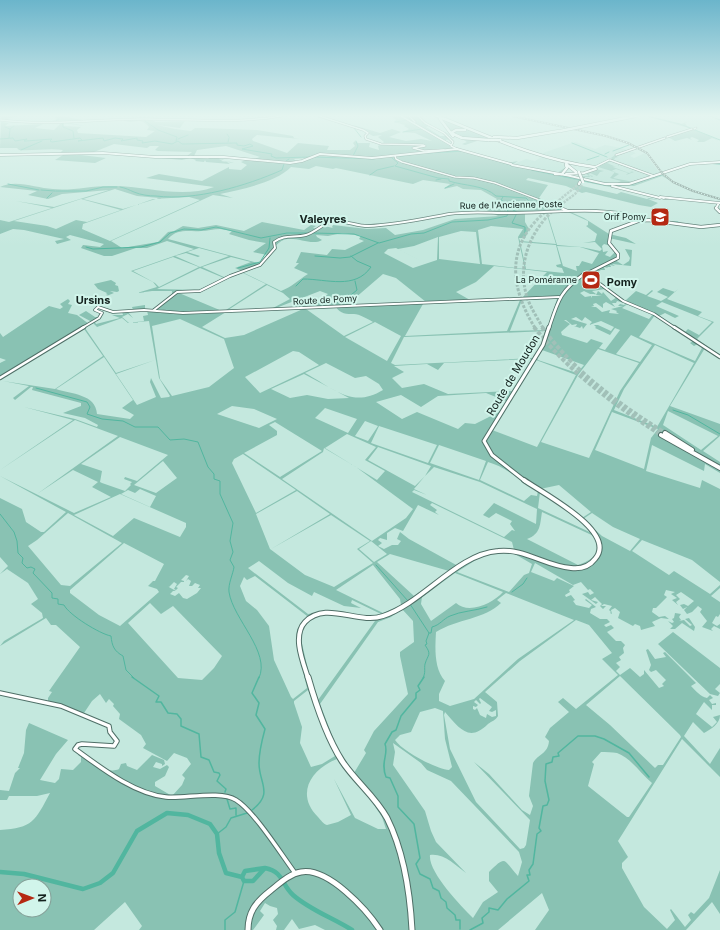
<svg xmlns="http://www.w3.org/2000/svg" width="720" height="930" viewBox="0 0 720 930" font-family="Inter,sans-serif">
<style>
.built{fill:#b2dfd3}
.green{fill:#89c2b3;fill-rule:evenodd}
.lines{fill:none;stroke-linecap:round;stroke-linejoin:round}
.stream-far1{stroke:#51b69f;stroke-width:1}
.stream{stroke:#51b69f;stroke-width:1.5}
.canal{stroke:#51b69f;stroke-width:1}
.river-far1{stroke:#51b69f;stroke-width:1.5}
.river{stroke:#51b69f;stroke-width:4.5}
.highway-tunnel-far2{stroke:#a1c0b8;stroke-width:2.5;stroke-dasharray:2.5 1;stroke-linecap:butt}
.highway-tunnel-far1{stroke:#a1c0b8;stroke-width:3;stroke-dasharray:3 1.5;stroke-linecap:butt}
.highway-tunnel{stroke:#a1c0b8;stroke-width:4;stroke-dasharray:4 2;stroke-linecap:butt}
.minor-far3-casing{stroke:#4f6f67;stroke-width:2.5}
.minor-far2-casing{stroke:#4f6f67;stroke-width:3.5}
.minor-far1-casing{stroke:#4f6f67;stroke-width:4.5}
.minor-casing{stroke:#4f6f67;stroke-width:5.5}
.major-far4-casing{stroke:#4f6f67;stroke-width:3}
.major-far3-casing{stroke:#4f6f67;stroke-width:4}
.major-far2-casing{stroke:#4f6f67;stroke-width:5}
.major-far1-casing{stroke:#4f6f67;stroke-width:6}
.major-casing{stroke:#4f6f67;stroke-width:7}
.highway-far1-casing{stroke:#4f6f67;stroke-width:3.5}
.highway-casing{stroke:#4f6f67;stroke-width:6}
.minor-far3{stroke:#fff;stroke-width:1.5}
.minor-far2{stroke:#fff;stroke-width:2}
.minor-far1{stroke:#fff;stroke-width:2.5}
.minor{stroke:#fff;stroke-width:3.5}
.major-far4{stroke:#fff;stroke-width:2}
.major-far3{stroke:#fff;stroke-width:2.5}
.major-far2{stroke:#fff;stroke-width:3}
.major-far1{stroke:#fff;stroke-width:4}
.major{stroke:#fff;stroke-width:5}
.highway-far1{stroke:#fff;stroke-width:2.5}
.highway{stroke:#fff;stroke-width:4}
.rail-casing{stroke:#738c85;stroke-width:2}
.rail{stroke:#d1f5eb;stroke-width:1;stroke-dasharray:1.5;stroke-linecap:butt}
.highway-bridge-casing{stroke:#4f6f67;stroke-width:3.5;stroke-linecap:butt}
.highway-bridge{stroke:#fff;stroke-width:2.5}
.labels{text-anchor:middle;stroke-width:4;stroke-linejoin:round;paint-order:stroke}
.far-street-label{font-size:9px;fill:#14221e;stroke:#d1f5eb}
.far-poi-label{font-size:9px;fill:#14221e;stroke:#d1f5eb;text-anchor:end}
.far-quarter-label{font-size:11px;font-weight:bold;fill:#14221e;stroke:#d1f5eb}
.street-label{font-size:11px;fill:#14221e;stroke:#d1f5eb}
</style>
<rect width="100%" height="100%" fill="#c4e8de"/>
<!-- built -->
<path class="built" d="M 575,142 L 595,149 L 605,145 L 621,148 L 636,153 L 630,156 L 634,158 L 645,153 L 658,171 L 661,173 L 629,184 L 614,184 L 578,178 L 577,175 L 585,175 L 582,174 L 598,168 L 597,167 L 574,165 L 540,154 Z
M 543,156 L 558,161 L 566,167 L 557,173 L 514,164 L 526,159 L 535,161 Z"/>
<!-- green -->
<path class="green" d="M 0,116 L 17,116 L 7,119 L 17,122 L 52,121 L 56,120 L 55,116 C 70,116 83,121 98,122 L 65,122 L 85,126 L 64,123 L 64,126 L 81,127 L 77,130 L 78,133 L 146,137 L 155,131 L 147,130 L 149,127 C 139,115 134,126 123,120 L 157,118 L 150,119 L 156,122 L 185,121 L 180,128 L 157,125 L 175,129 L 191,131 L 195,128 L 202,128 L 257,130 L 293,136 L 294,138 L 300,139 L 257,135 L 252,139 L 253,141 L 287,153 L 298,143 L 329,146 L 327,150 L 350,150 L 355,146 L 353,143 L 355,141 L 358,143 L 370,143 L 369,147 L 379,150 L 378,146 L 384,142 L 378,137 L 382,135 L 373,136 L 353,125 L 380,133 L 392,129 L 401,132 L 389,137 L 406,141 L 421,139 L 432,141 L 415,133 L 403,132 L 409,129 L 404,126 L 405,125 L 394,122 L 396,120 L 391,116 L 418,116 L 422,121 L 432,125 L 426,127 L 440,136 L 448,136 L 451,139 L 445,140 L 457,149 L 506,163 L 512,165 L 506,163 L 518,161 L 512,165 L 557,173 L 566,167 L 562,163 L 567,167 L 562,173 L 552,173 L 602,184 L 584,179 L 583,176 L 589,176 L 586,174 L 595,169 L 604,171 L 600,172 L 597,176 L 590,173 L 589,175 L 593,176 L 592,177 L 589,175 L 590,177 L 585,177 L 585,178 L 615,184 L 621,181 L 610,178 L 615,172 L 598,167 L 609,159 L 613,161 L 611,158 L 615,155 L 618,157 L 615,158 L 614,160 L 607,163 L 614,166 L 611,167 L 623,164 L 616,161 L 639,170 L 633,168 L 639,170 L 635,172 L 637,171 L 625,166 L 620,166 L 623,165 L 622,164 L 613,167 L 629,173 L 632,172 L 630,171 L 634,172 L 626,175 L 628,173 L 616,169 L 611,171 L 619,174 L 613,178 L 634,182 L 634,180 L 638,180 L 636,178 L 640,181 L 651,176 L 648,173 L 652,176 L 650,178 L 662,174 L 678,185 L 662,176 L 634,186 L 615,186 L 615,188 L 580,181 L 578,185 L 617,194 L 621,192 L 647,199 L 649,198 L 660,200 L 648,199 L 658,203 L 651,207 L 639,205 L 586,192 L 582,193 L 566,186 L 528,178 L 526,180 L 548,185 L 539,198 L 584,218 L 609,234 L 626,238 L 636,244 L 609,238 L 611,246 L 604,244 L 602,246 L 603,252 L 608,251 L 605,255 L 610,257 L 616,251 L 618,256 L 615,260 L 623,265 L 629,261 L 630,258 L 625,249 L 632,250 L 631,266 L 612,264 L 615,266 L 610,265 L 611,267 L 607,267 L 608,268 L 604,267 L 605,270 L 599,270 L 601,271 L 597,271 L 598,273 L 594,272 L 599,275 L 593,275 L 595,277 L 589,275 L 592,271 L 606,264 L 580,276 L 569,284 L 580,278 L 582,279 L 581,280 L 586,281 L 583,283 L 598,288 L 591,283 L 600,285 L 597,285 L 598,286 L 605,289 L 592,291 L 596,294 L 594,295 L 595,294 L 590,294 L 584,291 L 580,293 L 585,297 L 591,296 L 591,298 L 592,296 L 602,296 L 596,295 L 598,291 L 602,294 L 603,292 L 611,301 L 617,297 L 621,299 L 621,302 L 617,301 L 616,303 L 612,303 L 615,307 L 606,302 L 603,304 L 603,308 L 596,303 L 593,304 L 594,306 L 591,307 L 601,307 L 596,307 L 602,312 L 610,310 L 609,313 L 619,314 L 616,312 L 617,311 L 611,309 L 623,306 L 618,306 L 620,304 L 624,305 L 626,304 L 622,302 L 627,303 L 626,300 L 636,291 L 646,295 L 652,290 L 653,291 L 647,296 L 661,301 L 668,297 L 657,292 L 663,288 L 675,292 L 678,289 L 667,299 L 702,312 L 698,316 L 714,322 L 697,339 L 720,356 L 720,358 L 705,348 L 670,406 L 720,424 L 720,436 L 703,451 L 720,462 L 720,473 L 705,464 L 704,471 L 652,445 L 646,471 L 700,488 L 702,480 L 720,489 L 720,582 L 692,560 L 642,540 L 632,551 L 669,575 L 674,571 L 710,594 L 720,585 L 720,588 L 711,596 L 720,602 L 720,614 L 718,617 L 716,616 L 712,623 L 717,626 L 720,624 L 720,629 L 714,626 L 711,629 L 713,631 L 702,627 L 707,621 L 700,612 L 702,609 L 698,606 L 692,612 L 687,614 L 684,610 L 687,607 L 683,609 L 680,605 L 684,604 L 688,606 L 694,601 L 681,592 L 676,595 L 680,599 L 676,602 L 678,605 L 672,600 L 677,598 L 671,594 L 675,592 L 666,590 L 664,595 L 667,597 L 656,608 L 653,608 L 652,612 L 659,617 L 665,616 L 669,619 L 661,618 L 652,622 L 655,626 L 641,630 L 640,626 L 635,624 L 633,626 L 618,618 L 620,612 L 615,608 L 611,610 L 612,614 L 610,613 L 611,612 L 609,610 L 612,606 L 604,604 L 601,606 L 606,606 L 603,609 L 600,606 L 602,604 L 595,597 L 591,600 L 598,602 L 596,604 L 582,594 L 588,592 L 590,595 L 594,593 L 590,589 L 588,590 L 581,582 L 573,585 L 535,563 L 531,572 L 554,581 L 557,578 L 574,586 L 569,590 L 570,592 L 565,595 L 566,597 L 571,595 L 575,600 L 573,601 L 576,605 L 589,608 L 592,605 L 585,600 L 586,599 L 596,607 L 591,609 L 590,613 L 600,619 L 607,619 L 610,622 L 604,625 L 606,627 L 611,625 L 614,628 L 607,632 L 616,641 L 621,641 L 625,645 L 623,648 L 624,653 L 619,657 L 621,660 L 616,663 L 620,667 L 616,671 L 620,675 L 630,668 L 640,677 L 644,674 L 644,670 L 659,688 L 664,686 L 662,684 L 666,680 L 656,670 L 651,672 L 649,670 L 651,665 L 646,650 L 648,649 L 655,659 L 666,657 L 663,653 L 665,652 L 696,683 L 691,686 C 697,692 700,696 707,698 L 710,695 L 713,698 L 709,700 L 712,704 L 716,703 L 716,705 L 712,705 L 712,710 L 704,702 L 696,714 L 712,727 L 717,722 L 713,717 L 720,715 C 720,724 711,729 704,733 L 693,722 L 684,736 L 710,764 L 720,748 L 720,777 L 682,739 L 618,841 L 628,857 L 622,863 L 622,868 L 644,907 L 667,929 L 675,920 L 670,910 L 671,909 L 685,927 L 691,920 L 688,915 L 691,912 L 694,914 L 709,898 L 720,870 L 720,914 L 712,902 L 686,930 L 535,930 L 549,910 L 542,893 L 498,930 L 325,930 L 315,925 L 299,929 L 292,919 L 284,930 L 276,930 L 277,926 L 273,920 L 278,914 L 277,908 L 270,906 L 265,903 L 260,911 L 264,915 L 253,930 L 139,930 L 142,926 L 125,902 L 94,930 L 0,930 L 0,830 C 33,828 35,821 50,793 L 37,796 L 9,796 L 7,800 L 0,800 L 0,790 L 9,791 L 15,773 L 20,768 L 18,768 L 24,753 L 26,730 L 29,723 L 68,740 L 56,754 L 40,780 L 55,783 L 59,779 L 61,769 L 73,770 L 81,762 L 81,757 L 78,755 L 79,754 C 91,760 106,775 119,769 L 121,764 L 126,763 L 127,766 L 137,770 L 152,755 L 164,760 L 165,764 L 162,766 L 162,764 L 156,762 L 153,767 L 160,769 L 167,765 L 169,767 L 165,776 L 155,782 L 155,786 L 172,796 L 182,785 L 185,778 L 182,775 L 191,764 L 187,758 L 174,753 L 167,761 L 143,748 L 146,744 L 141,735 L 119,719 L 120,714 L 113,706 L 114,704 L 109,699 L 106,703 L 100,694 L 92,701 L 84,713 L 48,702 L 48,698 L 52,692 L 49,691 L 80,647 L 56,625 L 51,625 L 46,618 L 0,646 L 4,641 L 43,618 L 42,613 L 31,604 L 38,599 L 28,583 L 7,569 L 0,574 L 8,566 L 0,557 L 0,498 L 22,509 L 26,522 L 41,532 L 44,532 L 66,512 L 0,476 L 74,513 L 111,497 L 92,487 L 98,482 L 73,470 L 37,494 L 118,436 L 75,420 L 0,470 L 73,420 L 24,407 L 75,419 L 97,427 L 98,425 L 85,418 L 63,413 L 81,406 L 81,403 L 32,390 L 33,387 L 31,387 L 15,400 L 13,398 L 29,386 L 3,381 L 55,389 L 103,356 L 84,329 L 0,378 L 0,363 L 6,360 L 0,358 L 0,333 L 3,337 L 49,306 L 60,309 L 63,307 L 60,304 L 68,299 L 70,301 L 68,304 L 72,305 L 68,313 L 77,315 L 89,324 L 92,322 L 79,315 L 86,311 L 95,317 L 102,317 L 95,322 L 96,324 L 120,318 L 112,315 L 123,315 L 122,312 L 133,310 L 132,307 L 145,305 L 145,309 L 152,310 L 172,295 L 172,291 L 152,291 L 137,293 L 157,287 L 153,282 L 131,271 L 194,249 L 167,241 L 147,248 L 136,248 L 112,256 L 104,256 L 81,248 L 83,245 L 100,247 L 104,244 L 70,235 L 66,237 L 71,240 L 57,244 L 55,241 L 64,239 L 24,230 L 13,229 L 0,234 L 0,220 L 9,222 L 52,208 L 16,201 L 54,207 L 109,190 L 62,194 L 48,199 L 28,195 L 37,191 L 0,187 C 16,179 36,188 53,189 C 74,191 93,185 114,186 C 147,186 181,199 214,187 L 146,178 L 159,174 L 202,181 L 229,167 L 229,169 L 241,170 L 247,165 L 241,162 C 260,152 288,172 311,158 L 294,159 L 296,161 L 305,159 L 295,162 L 265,160 L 270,160 L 254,159 L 260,157 L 226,146 L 197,150 L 194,156 L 190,155 L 188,157 L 208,159 L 212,156 L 221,159 L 219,160 L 224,159 L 221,161 C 225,162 230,161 234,163 L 227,162 L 230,164 L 206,162 L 205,160 L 204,162 L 195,161 L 196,160 L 190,158 L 182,160 L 110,153 L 81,155 L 106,158 L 95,163 L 55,160 L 63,155 L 59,154 L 0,155 L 19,153 L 60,153 L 63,150 C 48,148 34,151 19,150 L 17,148 L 0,148 L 1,122 L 9,123 L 5,126 L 43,124 L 35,128 L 54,130 L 61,123 L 55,121 L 17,122 L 0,120 L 2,118 ZM 114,144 L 147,148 L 150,146 L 159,146 L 155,150 L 158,151 L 192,152 L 186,157 L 174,157 L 94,152 ZM 316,166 L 333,169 L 336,168 L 413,184 L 423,180 L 450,184 L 444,189 L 457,186 L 463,189 L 481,190 L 497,199 L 496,200 L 502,205 L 486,210 L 498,216 L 455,219 L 423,230 L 395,235 L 386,228 L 367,229 L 333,225 L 332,227 L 333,228 L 324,226 L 318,229 L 313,228 L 316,226 L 311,225 L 304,230 L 262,222 L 244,231 L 216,225 L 198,228 L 183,226 L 174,231 L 168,232 L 158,242 L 122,248 L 111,241 L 213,195 L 233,198 L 220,194 C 242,189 275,183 291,167 L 309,169 ZM 115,189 L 137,196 L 159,198 L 123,209 L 83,199 ZM 189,197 L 200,200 L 110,241 L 82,229 L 83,224 L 153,199 ZM 81,199 L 121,210 L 87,222 L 76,220 L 56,229 L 47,226 L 14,221 ZM 546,212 L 556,244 L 520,241 L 519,238 L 525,238 L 529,229 L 525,222 L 525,214 ZM 547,212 L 568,212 L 588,221 L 588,225 L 586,226 L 597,234 L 595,241 L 583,243 L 595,242 L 602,249 L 600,251 L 581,247 L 557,245 ZM 491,226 L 523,229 L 518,237 L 525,269 L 482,264 L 478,230 ZM 220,229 L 232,231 L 229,234 L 249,240 L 266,243 L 253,252 L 267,255 C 273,249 279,240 287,239 C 298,237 312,246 322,240 L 317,237 L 316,235 L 328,236 L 342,233 L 361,236 L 359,239 L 364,241 L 345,250 L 332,249 L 327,255 L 301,252 L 296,263 L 299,263 L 294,268 L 308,274 C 298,280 292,287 281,291 L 242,272 L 262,264 L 168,239 C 178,228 188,232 201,231 C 207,231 214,229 220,229 ZM 461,231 L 476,232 L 480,264 L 439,259 L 439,237 ZM 438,237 L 437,260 L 413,268 L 384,253 L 388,249 L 396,248 L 425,263 L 398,249 L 414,246 ZM 520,242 L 556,245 L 561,264 L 556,265 L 557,267 L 562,268 L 564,273 L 526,269 ZM 557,246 L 580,247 L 599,253 L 592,264 L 582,261 L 579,266 L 576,266 L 577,271 L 563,266 ZM 199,248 L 229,256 L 200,267 L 175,256 L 186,253 L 198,257 L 200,256 L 187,252 ZM 173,257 L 199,267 L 159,287 L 155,283 L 133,271 ZM 231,257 L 251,262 L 235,268 L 242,271 L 226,278 L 202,267 ZM 494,266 L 546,272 L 547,272 L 521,299 L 470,300 L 456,292 L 476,282 ZM 200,268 L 224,278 L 199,290 L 157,289 ZM 241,272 L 266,284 L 226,310 L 222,311 L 179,293 L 195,293 ZM 383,274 L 396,278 L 426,302 L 347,305 ZM 267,285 L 283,293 L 290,299 L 273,308 L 228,310 ZM 320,291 L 328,294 C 315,306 293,309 276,308 ZM 557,299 L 547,330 L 510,331 L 522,300 ZM 520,300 L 507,331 L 405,336 L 423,304 ZM 662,302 L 712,322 L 699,335 L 688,329 L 685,332 L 659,316 L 665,313 L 675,318 L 679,316 L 656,306 ZM 629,303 L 653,314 L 649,319 L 622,308 ZM 336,307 C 340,314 347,314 354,314 C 359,314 368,319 373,322 L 344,336 L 306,309 ZM 299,308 L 303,309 L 244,335 L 225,338 L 202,327 L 226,312 ZM 143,311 L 147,311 L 148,315 L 143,316 L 144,321 L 129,323 L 122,317 L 128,314 L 133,318 L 128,312 ZM 655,315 L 695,340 L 690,343 L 694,346 L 700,343 L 703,346 L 695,361 L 639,337 ZM 576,317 L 582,321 L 585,317 L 592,322 L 589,325 L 601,321 L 614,327 L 611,331 L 598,325 L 594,325 L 596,327 L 595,328 L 610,335 L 615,328 L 620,330 L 605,350 L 599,348 L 603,343 L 591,339 L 587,343 L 562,335 L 561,332 L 570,324 L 564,320 L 566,320 L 572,325 L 577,324 L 576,326 L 574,326 L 580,328 L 582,326 L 583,329 L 587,324 L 571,319 ZM 122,318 L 128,323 L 149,321 L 159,378 L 170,396 L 169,397 L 161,398 L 151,378 L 150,382 L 156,397 L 137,405 L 116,374 L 155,360 L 116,373 L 85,328 L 93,323 L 97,327 ZM 180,319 L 224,339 L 234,368 L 209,387 L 172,396 L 160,379 L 152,326 ZM 375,322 L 401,336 L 387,361 L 345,337 ZM 547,331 L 541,347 L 533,358 L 395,365 L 391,363 L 404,337 ZM 631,335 L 652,345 L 640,362 L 616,354 ZM 655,345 L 694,363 L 657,427 L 614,410 L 624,389 ZM 598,349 L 639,363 L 620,391 L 589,458 L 541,442 L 578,375 ZM 542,350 L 584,365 L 577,373 L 538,360 L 537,358 ZM 293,351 L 299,352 L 319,365 L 260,393 L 245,377 ZM 104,357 L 133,400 L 122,408 L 134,415 L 130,419 L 97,414 C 96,394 71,394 56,389 ZM 532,359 L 512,391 L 448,394 L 424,384 L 402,388 L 392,378 L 404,372 L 394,366 L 427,364 L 438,370 L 444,363 ZM 536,360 L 576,375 L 537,447 L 492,430 ZM 326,363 L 355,378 L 366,376 L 379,384 L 383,390 C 352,409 333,388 305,373 ZM 304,374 L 349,398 L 328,399 L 307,395 L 290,398 L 271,389 ZM 486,393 L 506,401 L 499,412 L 475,424 L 465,423 L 458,429 L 417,412 L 402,419 L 376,402 L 401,395 L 421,407 L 438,396 ZM 232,406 L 254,409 L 277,419 L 259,428 L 217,414 ZM 325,408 L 357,419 L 348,433 L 315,418 ZM 668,411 L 718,436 L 701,450 L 663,425 ZM 612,412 L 658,429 L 651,438 L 644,469 L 595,450 ZM 365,421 L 378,426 L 368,441 L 355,436 ZM 275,422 L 322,451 L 280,477 L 244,453 L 277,435 L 277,431 L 269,425 ZM 379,426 L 437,445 L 428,463 L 371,443 ZM 347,434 L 376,447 L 365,460 L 385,471 L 377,480 L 325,448 ZM 120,437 L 168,455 L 137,481 L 125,477 L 124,479 L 132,482 L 130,484 L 131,485 L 125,491 L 102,483 L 100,482 L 102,471 L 81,464 ZM 439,445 L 486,461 L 479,480 L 430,463 ZM 378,447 L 431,466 L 425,476 L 434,467 L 480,482 L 537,509 L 536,524 L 494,503 L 483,515 L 489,518 L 496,513 L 512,521 L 510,524 L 515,531 L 512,530 L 504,537 L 412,492 L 414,490 L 427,495 L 414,489 L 425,476 L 415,486 L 368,460 ZM 324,448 L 356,467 L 413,509 L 406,518 L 372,541 L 282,479 L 323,452 ZM 243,454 L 296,490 L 256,513 L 232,463 L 234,459 ZM 163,461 L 177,478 L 156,493 L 134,485 ZM 488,462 C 506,467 521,481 538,491 L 537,496 L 531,495 L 524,501 L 480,480 ZM 559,485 L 591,512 L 582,518 L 540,489 ZM 140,489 L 156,496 L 150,507 L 121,494 L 128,490 L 135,493 ZM 297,491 L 330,514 L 271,549 L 331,515 L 370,541 L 357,549 L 373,563 L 334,587 L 305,575 L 270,549 L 256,514 ZM 540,492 L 581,520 L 596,535 L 538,508 ZM 120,494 L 186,523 L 186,527 L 180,537 L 134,518 L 113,536 L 74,515 ZM 432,503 L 512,542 L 514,550 C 490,549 479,553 458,566 L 409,539 L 400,532 L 397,539 L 401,541 L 398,545 L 392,545 L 384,549 L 378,546 L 382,543 L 378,540 L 380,538 L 387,540 L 387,533 L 395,528 L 403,531 L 418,505 L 439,515 L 435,512 L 437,510 L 430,505 ZM 542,512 L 598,538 C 602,553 591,561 578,565 L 527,539 C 541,534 540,524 542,512 ZM 68,513 L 122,543 L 70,586 L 61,585 L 28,546 L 37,540 ZM 592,513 L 613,527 L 640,539 L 630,551 L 602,536 L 583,519 ZM 371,541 L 387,554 L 374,562 L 359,549 ZM 124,543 L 164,564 L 155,581 L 153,581 L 148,586 L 157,589 L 159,592 L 120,626 L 99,615 L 70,593 L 70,590 ZM 493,553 L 513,553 L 532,564 L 529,573 L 524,575 L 509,592 L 457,572 L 482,556 ZM 390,554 L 449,571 L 450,572 L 414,596 L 377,562 ZM 259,561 L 288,583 L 312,596 L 314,592 L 344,606 L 361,608 L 351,603 L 352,600 L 381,614 L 368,616 L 327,611 L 308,614 L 248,568 ZM 373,565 L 400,599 L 401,605 L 383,613 L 336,590 ZM 455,573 L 503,592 C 493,603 469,615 456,603 L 431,621 L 421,604 L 422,597 ZM 186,575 L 189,576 L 186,581 L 188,579 L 191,581 L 189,586 L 192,586 L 195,583 L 200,585 L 198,588 L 201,588 L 197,593 L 187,599 L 183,598 L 179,593 L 175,596 L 170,594 L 173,591 L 176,591 L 167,586 L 169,587 L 174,582 L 177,584 L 174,589 L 176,590 L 178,588 L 176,587 L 181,582 L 184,582 L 184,581 L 181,580 ZM 255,576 L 307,616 L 297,630 L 296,641 L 307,688 L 293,699 L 294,700 L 291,697 L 274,660 L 269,626 L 257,610 L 246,601 L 240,586 L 244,577 L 247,580 ZM 506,593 L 574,620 L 518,659 L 474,699 L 450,706 L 439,701 L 439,694 L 445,681 C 434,669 435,648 436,632 C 457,619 485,619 501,603 L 497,600 ZM 150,603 L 161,614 L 173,606 L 222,656 L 214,668 L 202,680 L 178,678 L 128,623 ZM 402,609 L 413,621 L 414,642 L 400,652 L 400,656 L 408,694 L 374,731 L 364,750 L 366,753 L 354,773 L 339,753 L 320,704 L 378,622 L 391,617 ZM 321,614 L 333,614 L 375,621 L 318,700 L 310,678 L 300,635 L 306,622 ZM 576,620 L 589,625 L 612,653 L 602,659 L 618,675 L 576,709 L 563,698 L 558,702 L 569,712 L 550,728 L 545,737 L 549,741 C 548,754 538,754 533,763 L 529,796 L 533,806 L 530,815 L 522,810 L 489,774 L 474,762 L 530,820 L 526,845 L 524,848 L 520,849 L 476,802 L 450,749 L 444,715 L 445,712 C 459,728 469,743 488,724 C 492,721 496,720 498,716 L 497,702 L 485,692 L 520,661 ZM 620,676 L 680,735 L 681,737 L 663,765 L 658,765 L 655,768 L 610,725 L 586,705 ZM 308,690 L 335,756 L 322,764 L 311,767 L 300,743 L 302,727 L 294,703 L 294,701 ZM 480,698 L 492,707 L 489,711 L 492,712 L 496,710 L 496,716 L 492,717 L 487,714 L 486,718 L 480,715 L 477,708 L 475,710 L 473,709 L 473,706 L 476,707 L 478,705 L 474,702 L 476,700 L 480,704 L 481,703 L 479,699 ZM 435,708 L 443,711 L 445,739 L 452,767 L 449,770 C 436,769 402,751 395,740 L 400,735 L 411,732 L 420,712 ZM 393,743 L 421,763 L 427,770 L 451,781 L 519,852 L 522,862 L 518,876 C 503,860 507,854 489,872 L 489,881 L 498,892 L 483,902 L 473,918 C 461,906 428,872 430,855 C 444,853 455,865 466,873 L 436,842 L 431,831 L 425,811 L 393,765 L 395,752 ZM 601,752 C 606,752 612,752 617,753 C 631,758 641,774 652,783 L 629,817 L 627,817 L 588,786 L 594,764 L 592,762 ZM 337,759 L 372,802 L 382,817 L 386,829 L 378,829 L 355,818 L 334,779 L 351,815 L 338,822 L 327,825 C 323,824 321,820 318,817 C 295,794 311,769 337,759 ZM 20,886 L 44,886 L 44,910 L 20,910 Z
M 645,116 L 681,124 L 689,121 L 685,123 L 687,126 L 720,141 L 712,138 L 704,142 L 697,142 L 699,140 L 692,137 L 690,138 L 692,140 L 687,138 L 675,141 L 668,137 L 693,129 Z
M 441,119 L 493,140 L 455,137 L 496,141 L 498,142 L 477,141 L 465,145 L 462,144 L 467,142 C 461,137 452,138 445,132 L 453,136 L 447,131 Z
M 111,280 L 116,283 L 115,285 L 118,286 L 119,291 L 117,292 L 110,291 L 114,293 L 104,297 L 108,295 L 106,294 L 107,293 L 98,289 L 94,284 Z
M 675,613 L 681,614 L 679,617 L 681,620 L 679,621 L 684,620 L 690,626 L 692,625 L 685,619 L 689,618 L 695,627 L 694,631 L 682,623 L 675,629 L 670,629 L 673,626 L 668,621 L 672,623 L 674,622 L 672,619 L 674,618 Z
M 673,632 L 720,668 L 720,684 L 715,689 L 720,693 L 718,696 L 710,694 L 658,644 Z"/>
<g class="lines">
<!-- stream-far1 -->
<path class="stream-far1" d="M 56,121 L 59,119 L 59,116
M 145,121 L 158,130 L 177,137 L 176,141
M 62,122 L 63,127 L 73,131 L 74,138
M 395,122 L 408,120
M 5,127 L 10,129
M 354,128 L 361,137
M 403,132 L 422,129
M 227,134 L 229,137
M 9,138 L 10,129 L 14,126
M 0,139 L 13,138 L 15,141 L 27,139 L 24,141 L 26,141 L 52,139 L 50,141 L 52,142 L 80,138 L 82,140 L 78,141 L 103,138 L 104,141 L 115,138 L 123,139 L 121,141 L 137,138 L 137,140 L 143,141 L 142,143 L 155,141 L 172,144 L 178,141 L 182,144 L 237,143 L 237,145 L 244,146 L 250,144 L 253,146 L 242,149 L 272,154 L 271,156 L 276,158 L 310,157
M 178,139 L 188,135
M 228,142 L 229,138
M 21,150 L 42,141
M 353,156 L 358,146 L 356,141
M 313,157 L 374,159
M 392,158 L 398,163 L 395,166 L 438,178 L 449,179 L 449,181 C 464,186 485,185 496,196 L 526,198 L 533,205
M 286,161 L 289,159
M 370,175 L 377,170 L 394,166
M 436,180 L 441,179
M 8,184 L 39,190
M 120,187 C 126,188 129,190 134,192 C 141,195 149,196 156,196 C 195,201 246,186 282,170 L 284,164
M 445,188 L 454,184
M 41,190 L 55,191
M 56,191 L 86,191 L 103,187 L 117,187
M 503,197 L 501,200 L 509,205 L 507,207
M 47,198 L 52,193
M 534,205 L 562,210
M 507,208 L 508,212
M 513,210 L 517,212
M 517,213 L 512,223 L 525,227 L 525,233
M 673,222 L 678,222
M 312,233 L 354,234 L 379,243 L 411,234 L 424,233 L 452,222 L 488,220 L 507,216 L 508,213
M 86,247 L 93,249 L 141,247 L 160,242 L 170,233 L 184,229 L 201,230 L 216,227 L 261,238 L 287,233 L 307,233
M 315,256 L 340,258 L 350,257 L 378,243
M 238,268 L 260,262 L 269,248 L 270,238
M 296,286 L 303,279 C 327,279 355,290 371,267 L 357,261 L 351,256
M 340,304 L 357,290 L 355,281
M 36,388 L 87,402 L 90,407 L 87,414 L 102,419 L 123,421 L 135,427 L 158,427 L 170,440 L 184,439 L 198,442 L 208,467 L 214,474 L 214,479 L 220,481 L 220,494 L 233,523 L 230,541 L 233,552 L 230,560 L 234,567 C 233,574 228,584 229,592 C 233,619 271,652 259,678
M 673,410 L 688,415 L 720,434
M 0,514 L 14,532 L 17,541 L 18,553 L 23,558 L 22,563 L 27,568 L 31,567 L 35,569 L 33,573 L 52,593 L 52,598 L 58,599 L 58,604 L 64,605 C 69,615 100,634 111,636 C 112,646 114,651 123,656 L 126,670 L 134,678
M 376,565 L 408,601
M 512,592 L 523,584 L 527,578
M 410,604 L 429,633 L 426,641 L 427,644 L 425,645 C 432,655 428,654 425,664 C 424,669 426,672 423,678
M 429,633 L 431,633 L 432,627 C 440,625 443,619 450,616 C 461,611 475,611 487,607"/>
<!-- stream -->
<path class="stream" d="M 132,677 L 159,696 L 156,702 L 161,702 L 168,713 L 177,714 L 181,719 L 181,726 L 199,734 L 201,757 L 209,760 L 214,772 L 219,773 L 220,775 L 217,781 L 226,789 L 225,792
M 424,677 L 418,686 L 420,690 L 416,693 L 416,698 L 401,716 L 396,730 L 392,732 L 385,744 C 389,754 380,762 386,777 L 390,778 L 398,796 L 398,807 L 414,824 L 420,858 L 416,864 L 420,874 L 430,879 L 433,888 L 439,891 L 441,898 L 446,902 L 447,908 L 455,915 L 456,920 L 460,920 L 460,929
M 227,799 L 230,809 L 236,808 L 236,815
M 252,810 C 274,793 259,784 259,763 C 259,751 262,740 265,729 L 256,715 L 259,703 L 252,693 L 259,677
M 217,834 L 226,827 L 231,818 L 247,813
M 225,930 L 225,920 L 235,912 L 244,881
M 470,930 L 483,923 L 482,918 L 489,912 L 489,908 L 498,910 L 507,899 L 529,881 L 527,875 L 530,875 L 529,870 L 533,864 L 537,834 L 541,831 L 539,828 L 543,806 L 547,805 L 549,800 L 545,781 L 546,764 L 552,762 L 553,757 L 559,756 L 558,753 L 578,736 L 595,736 L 604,739 L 629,753 L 649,777"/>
<!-- canal -->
<path class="canal" d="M 647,116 L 680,124 L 720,140
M 710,116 L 713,117
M 715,118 L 720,120
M 572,143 L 607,157
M 613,151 L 629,145
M 605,154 L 609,152
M 587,160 L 599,156"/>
<!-- river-far1 -->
<path class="river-far1" d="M 425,153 L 461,151
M 400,156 L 410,155
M 488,158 L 515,166
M 709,163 L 720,164
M 532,170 L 605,185
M 611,185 L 632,184 L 663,174"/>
<!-- river -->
<path class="river" d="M 0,872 L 24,874 L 83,889 L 100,883 L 113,873 L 137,831 L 167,813 L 188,815 L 210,824 L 217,834 L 219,853 L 226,873 L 242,877 L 244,881 L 253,881 L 265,868 C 284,872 281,884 293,895 C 310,910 333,918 352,930
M 242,877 L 245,871 L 265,868"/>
<!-- highway-tunnel-far2 -->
<path class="highway-tunnel-far2" d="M 548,209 L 579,184
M 555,209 L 575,194 L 582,185"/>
<!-- highway-tunnel-far1 -->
<path class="highway-tunnel-far1" d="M 535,328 C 508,284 506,242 550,208
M 543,328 C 538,319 532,310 528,300 C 516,266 529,231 556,208"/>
<!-- highway-tunnel -->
<path class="highway-tunnel" d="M 534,327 C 569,372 613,404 661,435
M 542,327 C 574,372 619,404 665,433"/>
<!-- minor-far3 casing -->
<g class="minor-far3-casing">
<path id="minor-far3" d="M 319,116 L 363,130 L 368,133 L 365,136 L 366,139 L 381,144 L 423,145 L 425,146 L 413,148 L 424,151 L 444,150
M 401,116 L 451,145
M 409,116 L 415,122
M 418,116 L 425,123 L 444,133 L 453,142 L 451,146 L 457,149
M 0,120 C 48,126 96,119 144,119 C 189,119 236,124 281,116
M 694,129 L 696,128
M 667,137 L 692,129
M 616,155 L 665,138
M 395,156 L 396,159 L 402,162 L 455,177 L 474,178 L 495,183 L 563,209
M 610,160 L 654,176
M 595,167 L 609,160"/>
</g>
<!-- minor-far2 casing -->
<g class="minor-far2-casing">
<path id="minor-far2" d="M 561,208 L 568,211
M 588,275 L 623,301 L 654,314 L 675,328
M 154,310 L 177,292 L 200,291 L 230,276 L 260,265 L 275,248 L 274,242 C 284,234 294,238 306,235 C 314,233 326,222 332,221 C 344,220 356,226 368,226 C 396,225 422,219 449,214 C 470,211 489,213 509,213 C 551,213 606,205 645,219
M 82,328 L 99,318 L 102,313 L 95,310 L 98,307 L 113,312 L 144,310 L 183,313 L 559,297"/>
</g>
<!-- minor-far1 casing -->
<g class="minor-far1-casing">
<path id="minor-far1" d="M 674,327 L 720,357
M 0,378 L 84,327"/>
</g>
<!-- minor casing -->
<g class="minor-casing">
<path id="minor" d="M 0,693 L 61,706 L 109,726 L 110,732 L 117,741 L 114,746 L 82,744 L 78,745 L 75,749 C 100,767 134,794 166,797 C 184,799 220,790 236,800 C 254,811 281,854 295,873"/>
</g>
<!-- major-far4 casing -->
<g class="major-far4-casing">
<path id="major-far4" d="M 0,155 L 103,153 L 155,157 L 224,157 L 290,163 L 302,161 L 320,154 L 372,158 L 457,149 L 511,164
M 512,165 L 565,175
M 566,174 L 584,173 L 596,169
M 566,175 L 605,184
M 606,184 L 629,184 L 690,164 L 720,162
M 612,186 L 660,198
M 664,198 L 660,197 L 720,203
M 717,209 L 716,208 L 719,203"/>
</g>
<!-- major-far3 casing -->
<g class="major-far3-casing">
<path id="major-far3" d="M 716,208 L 720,212
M 648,220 L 701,227 L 720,225
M 586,274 L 618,258 L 618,254 L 609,243 L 611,231 L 638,221 L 648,220 L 645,220
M 549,328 C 558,301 560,291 584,274"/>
</g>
<!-- major-far2 casing -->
<g class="major-far2-casing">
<path id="major-far2" d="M 525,481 L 492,455 L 484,441 L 543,345 L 549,327"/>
</g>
<!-- major-far1 casing -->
<g class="major-far1-casing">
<path id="major-far1" d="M 308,678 C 303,662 292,636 305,622 C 326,600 358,625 383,616 C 423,603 457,554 498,551 C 524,548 545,566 571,568 C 580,569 589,567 595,559 C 619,532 542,493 524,480"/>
</g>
<!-- major casing -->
<g class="major-casing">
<path id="major" d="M 308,677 C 316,705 326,736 342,761 C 355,781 375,796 387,818 C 404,852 410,892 412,930
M 248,930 C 248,912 256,902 270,891 C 279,884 289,874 301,872 C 328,867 367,910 380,930"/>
</g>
<!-- highway-far1 casing -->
<g class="highway-far1-casing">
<path id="highway-far1" d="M 437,116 C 488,136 539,160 594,167
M 440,119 L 453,136
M 465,130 L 456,130 L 451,133 L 462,138 L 489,140
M 494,137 L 517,138 L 559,131
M 566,164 L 576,172
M 555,174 L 562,174 L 567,168 L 566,165
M 579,184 L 580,182"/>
</g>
<!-- highway casing -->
<g class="highway-casing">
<path id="highway" d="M 665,433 L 692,450
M 661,435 L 720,468"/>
</g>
<!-- minor-far3 -->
<use href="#minor-far3" class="minor-far3"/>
<!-- minor-far2 -->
<use href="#minor-far2" class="minor-far2"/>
<!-- minor-far1 -->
<use href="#minor-far1" class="minor-far1"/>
<!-- minor -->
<use href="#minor" class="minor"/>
<!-- major-far4 -->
<use href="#major-far4" class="major-far4"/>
<!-- major-far3 -->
<use href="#major-far3" class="major-far3"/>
<!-- major-far2 -->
<use href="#major-far2" class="major-far2"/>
<!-- major-far1 -->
<use href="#major-far1" class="major-far1"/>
<!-- major -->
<use href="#major" class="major"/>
<!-- highway-far1 -->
<use href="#highway-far1" class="highway-far1"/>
<!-- highway -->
<use href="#highway" class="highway"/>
<!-- rail casing -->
<g class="rail-casing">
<path id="rail" d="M 512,116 L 606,136 L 628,143 L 647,153 L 662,173 L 673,182 L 693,191 L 720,199"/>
</g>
<!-- rail -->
<use href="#rail" class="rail"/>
<!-- highway-bridge casing -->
<g class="highway-bridge-casing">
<path id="highway-bridge" d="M 560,131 L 636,116
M 489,140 L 500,140
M 579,172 L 583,182"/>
</g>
<!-- highway-bridge -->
<use href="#highway-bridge" class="highway-bridge"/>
</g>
<!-- sky -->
<linearGradient id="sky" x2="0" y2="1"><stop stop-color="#6bb5cb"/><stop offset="0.47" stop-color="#e4f5f0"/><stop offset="1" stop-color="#e4f5f0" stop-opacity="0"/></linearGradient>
<rect width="720" height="246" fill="url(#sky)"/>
<!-- icons -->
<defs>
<g id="university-square" transform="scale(1)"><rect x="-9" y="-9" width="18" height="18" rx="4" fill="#b52913" stroke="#d1f5eb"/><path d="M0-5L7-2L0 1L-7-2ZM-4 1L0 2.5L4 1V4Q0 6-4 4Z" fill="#fff"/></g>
<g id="stadium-square" transform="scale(1)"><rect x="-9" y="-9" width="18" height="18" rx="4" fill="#b52913" stroke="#d1f5eb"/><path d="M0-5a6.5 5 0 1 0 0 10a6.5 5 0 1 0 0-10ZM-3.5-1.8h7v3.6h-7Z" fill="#fff"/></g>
</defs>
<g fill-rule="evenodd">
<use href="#university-square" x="660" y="217"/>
<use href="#stadium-square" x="591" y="280"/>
</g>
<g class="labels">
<!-- far-street labels -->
<g class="far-street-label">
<text transform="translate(511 205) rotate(-1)" y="3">Rue de l'Ancienne Poste</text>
<text transform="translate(325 300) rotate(-3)" y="3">Route de Pomy</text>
</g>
<!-- far-poi labels -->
<g class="far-poi-label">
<text x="646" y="220">Orif Pomy</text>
<text x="577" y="283">La Poméranne</text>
</g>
<!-- far-quarter labels -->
<g class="far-quarter-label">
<text x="323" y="223">Valeyres</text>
<text x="622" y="286">Pomy</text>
<text x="93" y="304">Ursins</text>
</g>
<!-- street labels -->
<g class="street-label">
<text transform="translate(513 375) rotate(-59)" y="4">Route de Moudon</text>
</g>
</g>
<!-- north arrow -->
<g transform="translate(32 898) rotate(89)"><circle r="19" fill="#d1f5eb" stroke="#85a199"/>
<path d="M0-3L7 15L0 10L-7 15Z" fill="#b52913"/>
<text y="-6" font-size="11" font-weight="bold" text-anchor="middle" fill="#14221e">N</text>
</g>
</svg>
